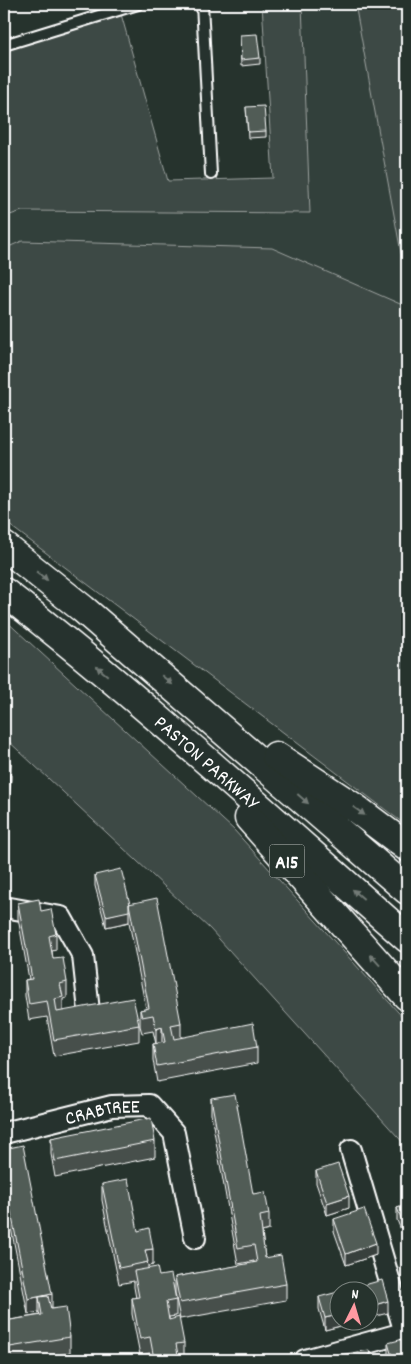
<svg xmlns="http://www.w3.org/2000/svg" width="411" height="1364" viewBox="0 0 411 1364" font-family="Dekko,sans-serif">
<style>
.built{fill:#333f3a}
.green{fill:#3e4944;stroke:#9ea4a2}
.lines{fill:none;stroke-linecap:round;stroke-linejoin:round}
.lane-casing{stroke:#fff;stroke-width:14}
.street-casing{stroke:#fff;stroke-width:24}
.highway-casing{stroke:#fff;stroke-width:31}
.lane{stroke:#26332d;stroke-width:10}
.street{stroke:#26332d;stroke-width:20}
.highway{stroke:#26332d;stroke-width:28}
.wall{fill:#464f4b;stroke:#fff}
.shaded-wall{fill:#39403d;stroke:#fff}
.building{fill:#515c57;stroke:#fff}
.oneway{fill:#727a76}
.labels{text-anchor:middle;stroke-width:4;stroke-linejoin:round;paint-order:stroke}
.shield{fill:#26332d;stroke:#bec2c0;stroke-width:1}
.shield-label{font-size:19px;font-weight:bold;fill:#fff}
.street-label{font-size:20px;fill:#fff;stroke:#26332d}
</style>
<rect width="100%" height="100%" fill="#26332d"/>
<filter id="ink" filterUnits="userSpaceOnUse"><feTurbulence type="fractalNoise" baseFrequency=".02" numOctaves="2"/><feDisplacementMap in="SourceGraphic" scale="10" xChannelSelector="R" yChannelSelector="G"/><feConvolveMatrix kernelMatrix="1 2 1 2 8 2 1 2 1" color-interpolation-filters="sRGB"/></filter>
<g filter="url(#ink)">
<!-- built -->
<path class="built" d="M 302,4 L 407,4 L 407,786 L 4,475 L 4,217 L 22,211 L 310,213 Z"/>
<!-- green -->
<path class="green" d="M 262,4 L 302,4 L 310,213 L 22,211 L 4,217 L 4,51 L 121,14 L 168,181 L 273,178 Z
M 355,4 L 407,4 L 407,285 Z
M 22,241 L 272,248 L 407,307 L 407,826 L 4,521 L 4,249 Z
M 4,619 L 234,830 L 407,1022 L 407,1147 L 210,929 L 4,737 Z"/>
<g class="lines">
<!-- lane casing -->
<g class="lane-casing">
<path id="lane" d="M 202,4 L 211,174
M 4,45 L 138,4"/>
</g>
<!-- street casing -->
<g class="street-casing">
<g id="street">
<path d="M 4,907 L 61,917 L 83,956 L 89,1011"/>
<path id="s1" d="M 4,1133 L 112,1106 L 149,1105 L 174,1133 L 195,1238"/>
<path d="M 351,1150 L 405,1333"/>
<path d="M 305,1360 L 407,1332"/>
</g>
</g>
<!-- highway casing -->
<g class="highway-casing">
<g id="highway">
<path d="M 4,546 L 83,609 L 407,890"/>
<path id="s2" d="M 4,592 C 144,701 274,821 407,938"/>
<path d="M 276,756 L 355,808 L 407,847"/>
<path d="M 249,818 L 407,996"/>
</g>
</g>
<!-- lane -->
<use href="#lane" class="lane"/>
<!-- street -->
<use href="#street" class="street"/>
<!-- highway -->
<use href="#highway" class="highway"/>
</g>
<!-- wall -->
<path class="wall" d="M 240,35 L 260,58 L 260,64 L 241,66 Z
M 246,107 L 266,131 L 266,137 L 248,138 Z
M 95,875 L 130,904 L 181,1023 L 181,1037 L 257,1047 L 257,1063 L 157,1082 L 153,1060 L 153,1044 L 156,1044 L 153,1031 L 142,1033 L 140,1026 L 140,1010 L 146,1009 L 129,922 L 106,927 L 95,886 Z
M 18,903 L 41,911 L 56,934 L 56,950 L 52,951 L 53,959 L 67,982 L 67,998 L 63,999 L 63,1011 L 139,1025 L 139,1041 L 54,1056 L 47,1017 L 29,1020 L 25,996 L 25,980 L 29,979 L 18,918 Z
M 211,1098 L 253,1194 L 269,1214 L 269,1230 L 262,1232 L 265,1258 L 286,1284 L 286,1300 L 180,1319 L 175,1293 L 175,1277 L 254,1263 L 254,1261 L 238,1264 L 211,1114 Z
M 51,1138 L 155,1141 L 155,1157 L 55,1177 L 51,1154 Z
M 4,1149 L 52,1309 L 70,1337 L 70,1353 L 25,1360 L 4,1360 L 4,1321 L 40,1315 L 39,1312 L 28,1314 L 4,1192 Z
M 316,1171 L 349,1208 L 327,1215 L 316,1183 Z
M 102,1184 L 138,1231 L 153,1265 L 148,1266 L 148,1269 L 159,1276 L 176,1300 L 176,1316 L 169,1317 L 169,1320 L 184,1343 L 184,1359 L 178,1360 L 152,1360 L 150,1353 L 140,1355 L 132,1314 L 132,1298 L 136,1298 L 134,1287 L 134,1281 L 119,1284 L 102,1200 Z
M 407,1205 L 407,1245 L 397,1220 L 397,1208 Z
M 334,1219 L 376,1255 L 346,1265 L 334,1231 Z
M 319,1297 L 338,1322 L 356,1322 L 325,1330 L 319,1309 Z
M 388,1343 L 407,1360 L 390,1360 L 388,1355 Z"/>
<!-- shaded-wall -->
<path class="shaded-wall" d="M 8,738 L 8,754 L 5,779 L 5,763 Z
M 11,763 L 11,779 L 4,846 L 4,830 Z
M 129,910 L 129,922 L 106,927 L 106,916 Z
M 162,1027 L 162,1043 L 156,1045 L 156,1029 Z
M 349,1196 L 349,1208 L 327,1215 L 327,1203 Z
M 376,1243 L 376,1255 L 346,1265 L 346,1254 Z
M 153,1249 L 153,1265 L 148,1266 L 145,1250 Z
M 52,1294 L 52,1309 L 42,1312 L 39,1297 L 39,1312 L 28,1314 L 28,1299 Z
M 388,1301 L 388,1313 L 368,1318 L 368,1307 Z
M 338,1315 L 338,1322 L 356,1322 L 325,1330 L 325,1318 Z"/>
<!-- building -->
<path class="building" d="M 257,34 L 260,58 L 241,60 L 240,35 Z
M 264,106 L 266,131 L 248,132 L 246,107 Z
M 4,737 L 8,738 L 5,763 L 11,763 L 4,830 Z
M 121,869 L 130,904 L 129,904 L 129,911 L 106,916 L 95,875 Z
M 157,898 L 181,1023 L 171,1025 L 174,1039 L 253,1023 L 257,1047 L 157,1066 L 153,1044 L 165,1042 L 162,1027 L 156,1029 L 153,1015 L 142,1017 L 140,1010 L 149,1008 L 129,904 Z
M 39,899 L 41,911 L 51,909 L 56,934 L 49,936 L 53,959 L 63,958 L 67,982 L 60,984 L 63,997 L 55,999 L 57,1012 L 133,998 L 139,1025 L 54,1040 L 47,1001 L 29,1004 L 25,980 L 32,979 L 18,903 Z
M 235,1094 L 253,1194 L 265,1192 L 269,1214 L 260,1216 L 265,1258 L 281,1255 L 286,1284 L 180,1303 L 175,1277 L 257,1262 L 254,1245 L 238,1248 L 211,1098 Z
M 151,1118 L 155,1141 L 55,1161 L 51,1138 Z
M 23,1145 L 52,1294 L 28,1299 L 4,1176 L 4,1149 Z
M 338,1164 L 349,1196 L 327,1203 L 316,1171 Z
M 128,1179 L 138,1231 L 149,1228 L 153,1249 L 145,1250 L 148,1262 L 119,1268 L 102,1184 Z
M 407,1205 L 407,1233 L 397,1208 Z
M 364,1209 L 376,1243 L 346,1254 L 334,1219 Z
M 157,1267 L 159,1276 L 171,1274 L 176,1300 L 166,1302 L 169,1320 L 179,1317 L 184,1343 L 176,1344 L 178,1355 L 154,1359 L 150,1337 L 140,1339 L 132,1298 L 139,1297 L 134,1271 Z
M 382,1280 L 388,1301 L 368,1307 L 368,1292 L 340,1292 Z
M 338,1292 L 338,1315 L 325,1318 L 319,1297 Z
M 48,1296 L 51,1309 L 66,1307 L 70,1337 L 4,1348 L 4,1321 L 42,1315 L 39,1297 Z
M 407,1338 L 407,1360 L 393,1360 L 388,1343 Z
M 369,1350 L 371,1360 L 310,1360 Z"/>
<!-- one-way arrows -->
<defs><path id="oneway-solid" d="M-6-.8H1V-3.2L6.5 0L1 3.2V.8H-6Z" transform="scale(1.25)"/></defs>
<g class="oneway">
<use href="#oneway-solid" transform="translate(42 576) rotate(38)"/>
<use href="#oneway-solid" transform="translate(102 671) rotate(-140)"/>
<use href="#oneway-solid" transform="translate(167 680) rotate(40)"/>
<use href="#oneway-solid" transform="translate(303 799) rotate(41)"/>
<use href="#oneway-solid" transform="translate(359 811) rotate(36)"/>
<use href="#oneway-solid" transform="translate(358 894) rotate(-139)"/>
<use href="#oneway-solid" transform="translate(375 960) rotate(-132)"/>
</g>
</g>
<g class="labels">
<!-- shield labels -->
<rect class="shield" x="269.5" y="844.5" width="35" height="33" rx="4"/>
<g class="shield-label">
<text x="287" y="868">A15</text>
</g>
<!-- street labels -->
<g class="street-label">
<text dy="7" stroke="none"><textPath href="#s2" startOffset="265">PASTON PARKWAY</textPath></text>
<text dy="7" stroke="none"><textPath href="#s1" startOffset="101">CRABTREE</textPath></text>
</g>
</g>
<!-- margin -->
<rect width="411" height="1364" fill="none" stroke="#26332d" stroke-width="20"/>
<rect x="10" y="10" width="391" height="1344" fill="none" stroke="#fff" stroke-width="2" filter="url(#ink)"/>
<!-- north arrow -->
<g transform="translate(354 1306) rotate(5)"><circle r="24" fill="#26332d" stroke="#7d8581"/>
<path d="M0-4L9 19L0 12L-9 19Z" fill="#ff9aa2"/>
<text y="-8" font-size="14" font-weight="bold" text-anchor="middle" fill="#ffffff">N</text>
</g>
</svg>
